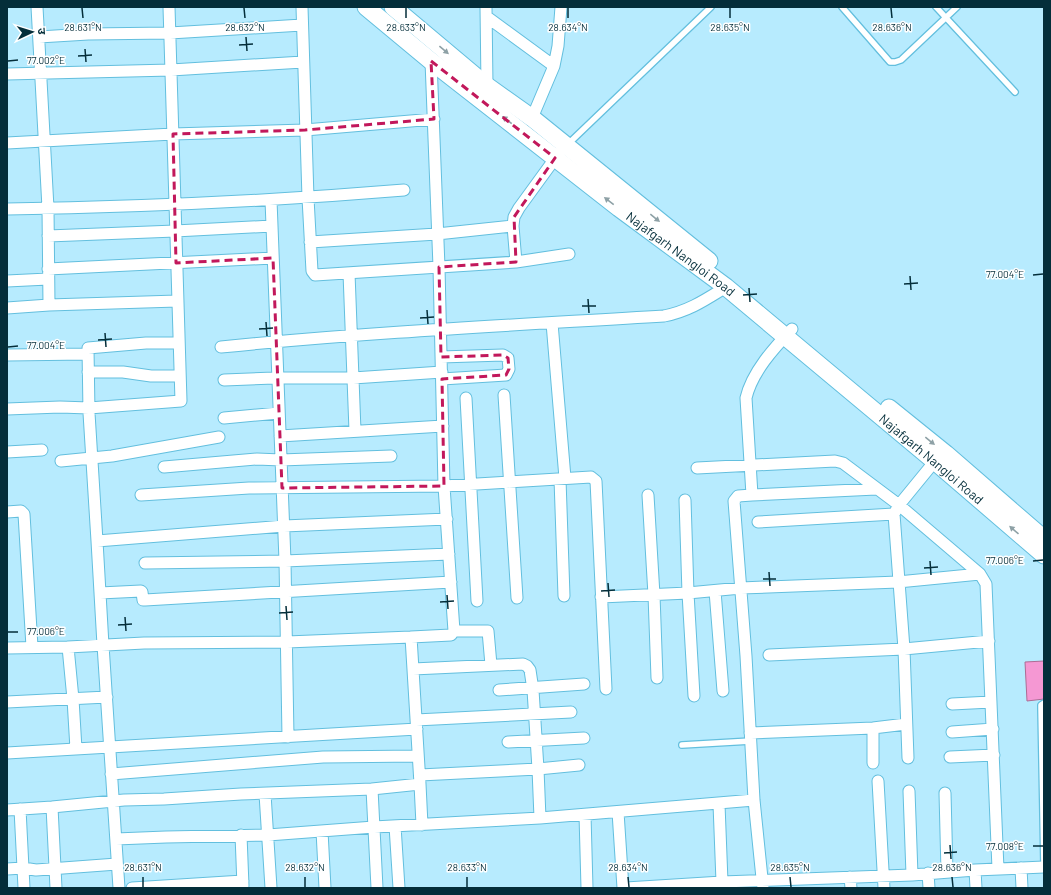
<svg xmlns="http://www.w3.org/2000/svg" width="1051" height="895" viewBox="0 0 1051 895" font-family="Barlow,'Noto Sans Devanagari',sans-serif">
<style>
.building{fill:#f598d3;stroke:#ad6c94}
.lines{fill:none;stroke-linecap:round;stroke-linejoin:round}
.service-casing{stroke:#63bfde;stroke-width:8}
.minor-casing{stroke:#63bfde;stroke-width:13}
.primary-casing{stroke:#63bfde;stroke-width:19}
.service{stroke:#fff;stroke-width:5.5}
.minor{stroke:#fff;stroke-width:11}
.primary{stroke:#fff;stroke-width:17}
.oneway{fill:#8ea1a6}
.marked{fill:none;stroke:#c2185b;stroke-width:3;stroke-dasharray:8 5;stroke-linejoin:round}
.ticks{fill:none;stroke:#042e3a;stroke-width:1.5}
.labels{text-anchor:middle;stroke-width:3;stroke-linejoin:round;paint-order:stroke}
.street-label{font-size:13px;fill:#042e3a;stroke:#fff}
.ticks-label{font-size:10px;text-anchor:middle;fill:#042e3a;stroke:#fff;stroke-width:3;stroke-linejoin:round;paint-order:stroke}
</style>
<rect width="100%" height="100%" fill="#b7ebfe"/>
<!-- building -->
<path class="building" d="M 1044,661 L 1044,699 L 1027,701 L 1025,662 Z"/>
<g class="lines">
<!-- service casing -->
<g class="service-casing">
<path id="service" d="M 842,7 L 890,62 L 895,62 L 901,60 L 957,7
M 936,7 L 1015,92
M 567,145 L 711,7
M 682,745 L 751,741
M 1044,867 L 1041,708 L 1041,705 L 1044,703"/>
</g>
<!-- minor casing -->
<g class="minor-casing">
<path id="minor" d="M 302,7 L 308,198 L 312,271 L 315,275 L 516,262 L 569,254
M 486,7 L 487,86
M 487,17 L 554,66
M 39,37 L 88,34 L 170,33 L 302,25
M 431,61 L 439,267 L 444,486 L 591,477 L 596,481 L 606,689
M 7,74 L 171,70 L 303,62
M 532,118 L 554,66 L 558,46 L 561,7
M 7,143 L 173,134 L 305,130 L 434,119
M 271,200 L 285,561 L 288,737
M 7,209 C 140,207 272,201 404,190
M 513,226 L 516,262
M 48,236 L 175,231 L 272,226
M 310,242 L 437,234 L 513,226 L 514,217 L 519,208 L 559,153
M 48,269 L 273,258
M 349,273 L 355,431
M 7,281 L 48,279
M 49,305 L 177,301
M 7,308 L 49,305 L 48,208 L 37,7
M 552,323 L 565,478
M 221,347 C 369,332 517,325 664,316 C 689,311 705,300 726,287
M 7,355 L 87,354
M 441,357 L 503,355 L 508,358 L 509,369 L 506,375 L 442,379
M 88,372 L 123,372 L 151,376 L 180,376
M 224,380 L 274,378 L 353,378 L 442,372
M 504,395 L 517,598
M 466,398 L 477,601
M 7,409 L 60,407 L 89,408 L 181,401 L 169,7
M 224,418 L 279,413
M 280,436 L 443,426
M 7,452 L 42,450
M 61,461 L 112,456 L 219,437
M 164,467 L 257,459 L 281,460 L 391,456
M 697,468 L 835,461 L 843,463 L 899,505 L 980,574 L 986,584 L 998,869
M 560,479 L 564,596
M 141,495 L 249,488 L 444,486 L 454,631 L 451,635 L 411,637 L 420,784 L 372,789 L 377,888
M 648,495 L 654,595 L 657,678
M 752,495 L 876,489
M 685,500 L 688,593 L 694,696
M 7,512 L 21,511 L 24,514 L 32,647
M 758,522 L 894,514
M 97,541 L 89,413 L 88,348 L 146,343 L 178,343
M 145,563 L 285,561 L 449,554
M 715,591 L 723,691
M 100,593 L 141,591 L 142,592 L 143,600 L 145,600 L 451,582
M 601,597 L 688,593 L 741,588 L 898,582 L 980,574
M 454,631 L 488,631 L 491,665
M 68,647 L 73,699 L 76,749
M 7,648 L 68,647 L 144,643 L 287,642 L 411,637
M 769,655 L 904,649 L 989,641
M 499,690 L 584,684
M 7,702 L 107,697
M 952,704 L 991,702
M 416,720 L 571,712
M 952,732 L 993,729
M 750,733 L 873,728 L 906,724
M 508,742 L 584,738
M 7,753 L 417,729
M 950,757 L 994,755
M 908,758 L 904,649 L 894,514 L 899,505 L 935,461
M 873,763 L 873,728
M 111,774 L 323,757 L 418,756
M 420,775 L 538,769 L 579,765
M 878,781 L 884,888
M 420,784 L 422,825
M 909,791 L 912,875
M 945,793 L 947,872
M 265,794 L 271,888
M 719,804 L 722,882
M 52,807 L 56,888
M 20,809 L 24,888
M 7,810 L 52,807 L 124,800 L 164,799 L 241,794 L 372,789
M 618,812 L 623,888
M 585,815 L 587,888
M 540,818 L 754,800
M 395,826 L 399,888
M 322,831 L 325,888
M 241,835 L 243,886
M 116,839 L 166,837 L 268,835 L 374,827 L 540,818 L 538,769 L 533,690 L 530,670 L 527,666 L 523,664 L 413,669
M 1021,868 L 1022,888
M 7,869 L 23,868 L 36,870 L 117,864
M 975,870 L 976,888
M 928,873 L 929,888
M 850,877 L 851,888
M 119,888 L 103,645 L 97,541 L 284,526 L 447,519
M 132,888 L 243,881
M 626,888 L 722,882 L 912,875 L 975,870 L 1044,867
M 763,888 L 754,800 L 746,656 L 734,501 L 738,496 L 752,495 L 746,398 C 752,372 774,348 792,329"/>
</g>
<!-- primary casing -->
<g class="primary-casing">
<g id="primary">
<path id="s1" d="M 366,7 L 431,61 L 619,208 L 726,287 L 938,464 L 1044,555"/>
<path d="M 393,7 L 487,86 L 532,118 L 709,261"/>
<path d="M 889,408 L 946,454 L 1044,539"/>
</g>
</g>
<!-- service -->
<use href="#service" class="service"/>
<!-- minor -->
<use href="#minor" class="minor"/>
<!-- primary -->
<use href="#primary" class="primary"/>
</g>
<!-- one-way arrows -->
<defs><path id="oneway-solid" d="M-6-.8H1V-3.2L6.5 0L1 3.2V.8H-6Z"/></defs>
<g class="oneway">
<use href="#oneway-solid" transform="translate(444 50) rotate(40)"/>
<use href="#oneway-solid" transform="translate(507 120) rotate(-142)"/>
<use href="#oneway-solid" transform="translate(609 201) rotate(-142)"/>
<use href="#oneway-solid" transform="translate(655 218) rotate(39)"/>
<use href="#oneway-solid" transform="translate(930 441) rotate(39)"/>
<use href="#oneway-solid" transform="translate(1014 530) rotate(-139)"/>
</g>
<!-- marked area -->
<path class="marked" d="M 431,61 L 555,158 L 514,217 L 516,262 L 439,267 L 441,357 L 503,355 L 508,358 L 509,369 L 506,375 L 442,379 L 444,486 L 282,488 L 273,258 L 176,263 L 173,134 L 305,130 L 434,119 Z"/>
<!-- ticks -->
<path class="ticks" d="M 82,8 L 83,18M 244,8 L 245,18M 406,8 L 406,18M 568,8 L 568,18M 730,8 L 730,18M 891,8 L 892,18M 246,37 L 247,51M 239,45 L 253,44M 85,49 L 86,62M 78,56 L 92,55M 8,61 L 18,60M 1033,275 L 1043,274M 910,276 L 911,290M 904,284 L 918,283M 749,288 L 750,302M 743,295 L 757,294M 588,299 L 589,313M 582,306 L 596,306M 427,310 L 428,324M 420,318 L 434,317M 266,322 L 267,336M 259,329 L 273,328M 105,333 L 106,347M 98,340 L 112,339M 8,347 L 18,346M 930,561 L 931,575M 1033,561 L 1043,560M 924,568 L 938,567M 769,572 L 770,586M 763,579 L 776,579M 608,583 L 609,597M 601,591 L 615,590M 447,595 L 448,609M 440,602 L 454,601M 286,606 L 287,620M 279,613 L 293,612M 125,617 L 126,631M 118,625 L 132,624M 8,632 L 18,632M 950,845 L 951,859M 1033,846 L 1043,846M 944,853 L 957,852M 143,877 L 143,887M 305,877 L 305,887M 467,877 L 467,887M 628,877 L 629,887M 790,877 L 791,887M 952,877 L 953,887"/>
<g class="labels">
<!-- street labels -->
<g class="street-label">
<text dy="5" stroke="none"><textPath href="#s1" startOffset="400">Najafgarh Nangloi Road</textPath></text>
<text dy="5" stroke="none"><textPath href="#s1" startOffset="724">Najafgarh Nangloi Road</textPath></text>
</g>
</g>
<g class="ticks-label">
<text x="83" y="31">28.631°N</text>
<text x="245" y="31">28.632°N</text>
<text x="406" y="31">28.633°N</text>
<text x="568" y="31">28.634°N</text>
<text x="730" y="31">28.635°N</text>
<text x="892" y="31">28.636°N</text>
<text x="46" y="64">77.002°E</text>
<text x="1005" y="278">77.004°E</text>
<text x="46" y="349">77.004°E</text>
<text x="1005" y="564">77.006°E</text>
<text x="46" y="635">77.006°E</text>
<text x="1005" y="850">77.008°E</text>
<text x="143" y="871">28.631°N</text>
<text x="305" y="871">28.632°N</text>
<text x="467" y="871">28.633°N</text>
<text x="628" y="871">28.634°N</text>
<text x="790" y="871">28.635°N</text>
<text x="952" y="871">28.636°N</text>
</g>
<!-- border -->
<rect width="1051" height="895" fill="none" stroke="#042e3a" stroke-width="16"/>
<!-- north arrow -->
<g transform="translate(32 32) rotate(86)" stroke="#ffffff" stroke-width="3" paint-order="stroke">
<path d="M0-3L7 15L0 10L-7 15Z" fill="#042e3a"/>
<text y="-6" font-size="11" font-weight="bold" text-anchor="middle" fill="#042e3a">उ</text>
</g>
</svg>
